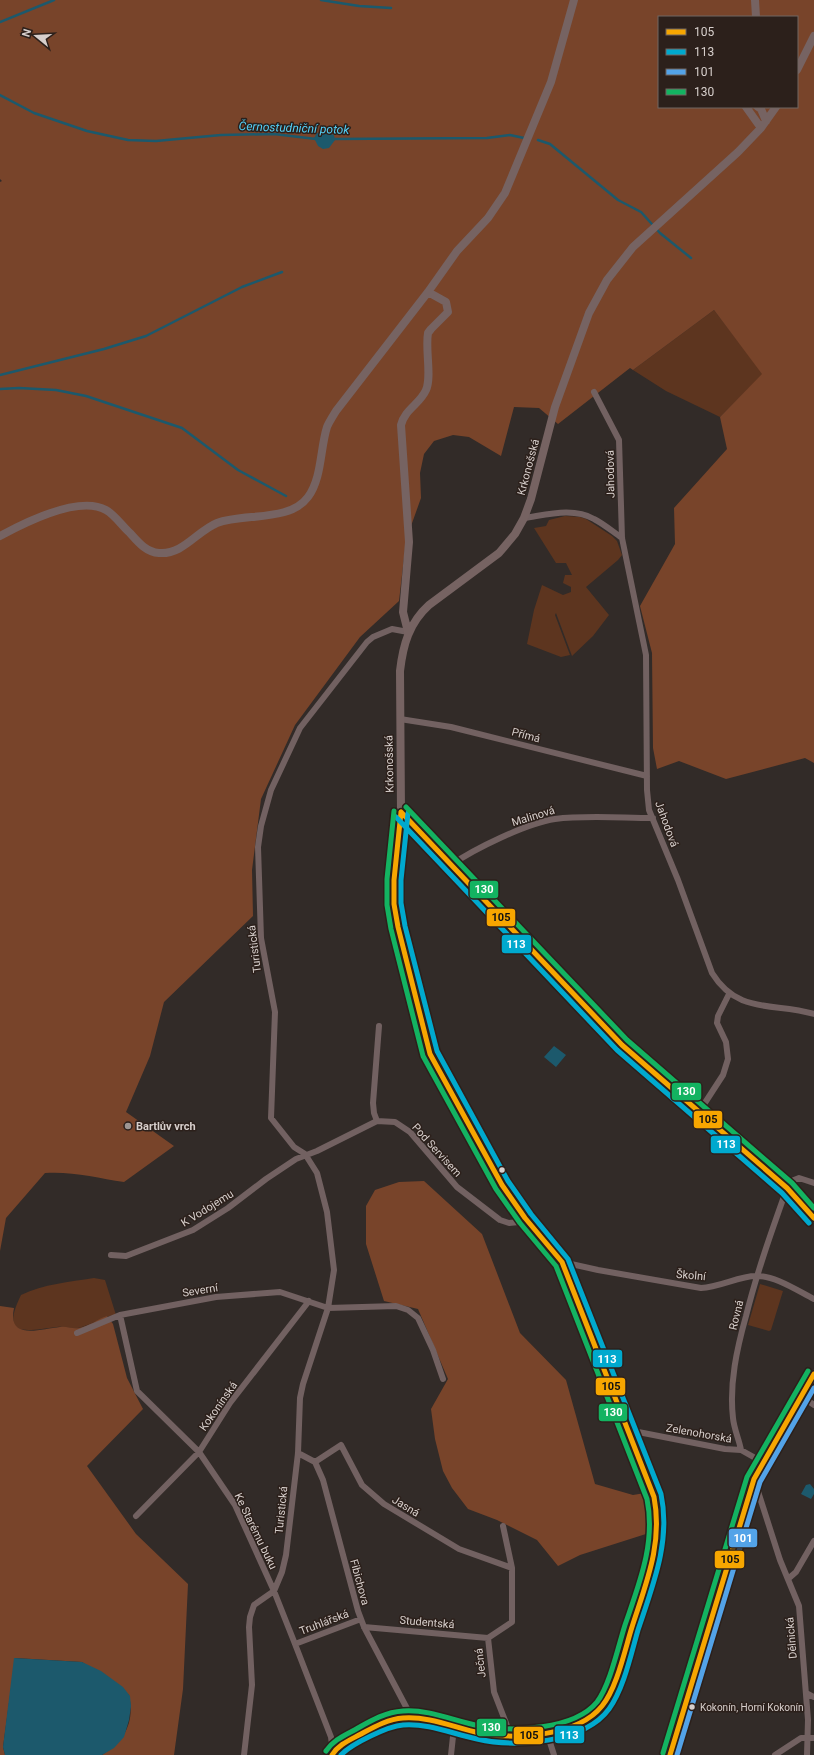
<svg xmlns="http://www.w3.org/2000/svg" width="814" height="1755" viewBox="0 0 814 1755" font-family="Roboto,sans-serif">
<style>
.green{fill:#5d351f}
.forest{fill:#78442a;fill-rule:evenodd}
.water{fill:#1c596c}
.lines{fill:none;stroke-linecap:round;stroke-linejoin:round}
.stream{stroke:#1c596c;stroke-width:2.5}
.street{stroke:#726161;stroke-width:6}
.secondary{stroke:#766362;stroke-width:8}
.bus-1-casing{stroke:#2c201b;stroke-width:8}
.bus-2-casing{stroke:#2c201b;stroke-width:8}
.bus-3-casing{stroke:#2c201b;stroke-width:8}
.bus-4-casing{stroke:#2c201b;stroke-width:8}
.bus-1{stroke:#f7a600;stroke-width:5}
.bus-2{stroke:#00a9ce;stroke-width:5}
.bus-3{stroke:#53a3e8;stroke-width:5}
.bus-4{stroke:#13b361;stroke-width:5}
.poi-dot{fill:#9d9693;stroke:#2c201b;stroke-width:1.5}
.bus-dot{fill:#d7cfcc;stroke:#2c201b;stroke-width:1.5}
.labels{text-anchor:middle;stroke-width:3;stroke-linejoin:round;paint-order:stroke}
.bus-label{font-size:10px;fill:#d7cfcc;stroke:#2c201b;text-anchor:start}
.street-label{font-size:11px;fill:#d7cfcc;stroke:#2c201b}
.poi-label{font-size:11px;font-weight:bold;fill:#d7cfcc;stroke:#2c201b;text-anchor:start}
.water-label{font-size:12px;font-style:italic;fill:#55d1f8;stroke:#2c201b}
.line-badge{stroke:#2c201b;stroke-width:1.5}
.badge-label{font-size:11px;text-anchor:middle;font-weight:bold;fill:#fff}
.pale-badge-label{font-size:11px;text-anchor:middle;font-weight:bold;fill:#111}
</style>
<rect width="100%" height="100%" fill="#322b28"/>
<!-- green -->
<path class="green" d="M 714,310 L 763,374 L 720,417 L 666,391 L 633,370 Z
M 565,516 L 580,517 L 586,519 L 612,536 L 617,541 L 622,555 L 618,560 L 586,587 L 609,615 L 593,636 L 572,656 L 556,613 L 555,615 L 570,655 L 561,657 L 527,644 L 534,610 L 542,585 L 563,595 L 571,592 L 571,587 L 563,583 L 565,575 L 572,575 L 566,563 L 556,563 L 534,528 L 546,526 L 549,520 Z
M 94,1278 L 105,1280 L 116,1315 C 102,1316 92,1325 78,1328 C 72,1329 65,1326 57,1327 C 25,1331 0,1338 21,1295 C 44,1284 69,1282 94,1278 Z
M 760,1284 L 783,1291 L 771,1330 L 769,1331 L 748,1325 Z"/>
<!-- forest -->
<path class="forest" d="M 0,0 L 814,0 L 814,763 L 805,758 L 726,779 L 679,761 L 657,769 L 653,748 L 652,653 L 640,606 L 675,544 L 674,508 L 727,449 L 720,417 L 762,374 L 714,310 L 633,370 L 630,368 L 558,424 L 539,408 L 514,407 L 501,456 L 469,437 L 453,435 L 434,441 L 424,454 L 420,473 L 421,498 L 406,540 L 399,601 L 360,637 L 295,725 L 261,799 L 252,870 L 253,916 L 164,1002 L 150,1056 L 126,1112 L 174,1146 L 124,1182 C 98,1178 71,1171 45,1173 L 6,1218 L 0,1251 L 0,182 L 2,181 L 0,179 ZM 659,17 L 797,17 L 797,107 L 659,107 Z
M 424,1181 L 482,1234 L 520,1333 L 566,1380 L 595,1484 L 633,1495 L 645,1493 L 652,1513 L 649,1533 L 580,1555 L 558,1566 L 537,1540 L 497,1520 L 468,1509 L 452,1488 L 443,1471 L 435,1439 L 431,1409 L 448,1379 L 418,1309 L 384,1301 L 366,1244 L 366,1206 L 375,1190 L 399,1182 Z
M 0,1306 L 14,1308 C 7,1341 40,1329 60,1327 C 67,1326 72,1329 79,1328 C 89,1326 98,1319 107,1316 L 113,1324 L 127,1378 L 143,1409 L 87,1466 L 136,1534 L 188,1584 L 183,1689 L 174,1755 L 102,1755 C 125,1741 135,1722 129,1695 L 82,1662 L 15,1658 L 3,1747 L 5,1755 L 0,1755 Z"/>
<!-- water -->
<path class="water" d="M 325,131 L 334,135 L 335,140 L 329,148 L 323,149 L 318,146 L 314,138 L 317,133 Z
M 554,1046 L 566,1055 L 556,1067 L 544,1057 Z
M 810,1484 L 814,1489 L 814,1494 L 811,1499 L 801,1494 L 806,1485 Z
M 14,1658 L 82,1662 L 101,1671 L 123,1687 L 130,1696 L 131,1706 L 129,1720 L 124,1737 L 114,1748 L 102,1755 L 5,1755 L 3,1747 Z"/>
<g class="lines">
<!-- stream -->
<path class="stream" d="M 321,0 L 359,6 L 391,8
M 0,22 L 54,0
M 0,95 L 34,113 L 87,131 L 128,140 L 156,141 L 221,135 L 274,134 L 316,139
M 333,139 L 487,138 L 510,135 L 524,138
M 538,140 L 550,144 L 618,200 L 641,212 L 660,233 L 691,258
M 0,375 L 104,349 L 146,336 L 242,287 L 282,272
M 0,389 L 19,388 L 56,390 L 86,396 L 182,428 L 238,470 L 286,496"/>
<!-- street -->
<path class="street" d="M 594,392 L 619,440 L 622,538 L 646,655 L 647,790 L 649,810 L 678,880 L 712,973 C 738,1015 774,1002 814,1014
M 524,518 C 546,515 573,507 594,519 C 604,524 613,532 622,538
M 400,719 L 451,727 L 647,776
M 451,865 C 474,849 527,823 555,819 C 585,815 622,818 653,818
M 699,1112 L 723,1075 L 728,1059 L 726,1042 L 717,1023 L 718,1016 L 729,994
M 377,1121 L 374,1113 L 373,1103 L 379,1026
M 111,1255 L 126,1256 L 193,1230 L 228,1208 L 266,1179 L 296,1159 L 317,1151 L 377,1121 L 395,1122 L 410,1132 L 457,1187 L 500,1220 L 509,1223 L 519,1222 L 525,1218
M 562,1262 L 598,1270 L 701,1288 C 720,1287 739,1276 756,1276 C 774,1275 798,1291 814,1299
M 120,1315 L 137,1391 L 199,1452 L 235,1505 L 274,1591 L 295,1644 L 331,1737 L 333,1753
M 77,1333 L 120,1315 L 216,1297 L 280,1292 L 328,1308 L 396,1306 L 408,1310 L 418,1318 L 433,1350 L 443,1379
M 801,1396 L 814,1405
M 628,1430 L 725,1449 L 741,1450 L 764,1463
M 741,1450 C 739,1439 734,1429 733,1418 C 729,1384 737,1348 746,1316 C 757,1272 772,1230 787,1188 L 794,1180 L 799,1178 L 814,1183
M 298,1453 L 315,1462 L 323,1480 L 358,1611 L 364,1627 L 412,1718
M 315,1462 L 341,1445 L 362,1485 L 384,1504 L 459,1549 L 512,1568
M 754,1479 L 780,1560 L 799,1606 L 808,1720 L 807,1755
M 136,1516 L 199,1452 L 230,1403 L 309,1301
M 788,1579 L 796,1572 L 814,1541
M 364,1627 L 488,1638
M 488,1638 L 512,1622 L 512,1568 L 503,1526
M 488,1638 L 494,1692 L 511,1736
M 295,1644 L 361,1619
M 806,1693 L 814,1697
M 547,1733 L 554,1755
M 244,1755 L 252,1685 L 249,1627 L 250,1617 L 254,1605 L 274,1591 L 282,1572 L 286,1555 L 298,1453 L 300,1398 L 303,1384 L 328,1308 L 334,1270 L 327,1212 L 317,1173 L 305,1154 L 294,1147 L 271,1118 L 275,1012 L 261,938 L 258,847 L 261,826 L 271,790 L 300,728 L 367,642 L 373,637 L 392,629 L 408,632
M 451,1755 L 454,1727
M 775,1755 L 801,1738 L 814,1738"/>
<!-- secondary -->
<path class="secondary" d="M 755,0 L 756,17
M 797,70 L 814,36
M 746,107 L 761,128
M 758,107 L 761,109 L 766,121
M 0,536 C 24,523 79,495 106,510 C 115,515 122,526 130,533 C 138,542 146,552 159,553 C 183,555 197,531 217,523 C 244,513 290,522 308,497 C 322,478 320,449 327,427 C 329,422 333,416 336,411 L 428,292 L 457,251 L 488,218 L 505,193 L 551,82 L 574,0
M 408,632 L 403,612 L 409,542 L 401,425 C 405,409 420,404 426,390 C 432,377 425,349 428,333 L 431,329 L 448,312 L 446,302 L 428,292
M 401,812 L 622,1045 L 787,1188 L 814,1218
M 332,1755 C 338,1745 348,1741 358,1736 C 373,1728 386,1719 403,1718 C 423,1716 459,1729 480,1733 C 498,1736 514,1736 532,1734 C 565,1732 595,1726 610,1693 C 620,1667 627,1641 636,1615 C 648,1576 665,1538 654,1497 L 562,1262 L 525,1218 L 502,1185 L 430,1054 L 427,1046 L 398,927 L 394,904 L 394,880 L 401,812 L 400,671 C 403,645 409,623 429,605 L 499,553 L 515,534 L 524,518 L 531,499 L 555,407 L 589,313 L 607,280 L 633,247 L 738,152 L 761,128 L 776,107
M 670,1755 L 745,1505 L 754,1479 L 814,1374"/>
<!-- bus-1 casing -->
<g class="bus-1-casing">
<path id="bus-1" d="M 401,812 L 622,1045 L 787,1188 L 814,1218
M 332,1755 C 339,1744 350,1740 361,1734 C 374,1727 388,1719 403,1718 C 430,1716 455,1728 480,1733 C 517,1740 578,1736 602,1706 C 617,1688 625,1649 632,1627 C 646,1583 663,1544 654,1497 L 562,1262 L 525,1218 L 502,1185 L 430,1054 L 398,927 L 394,904 L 394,880 L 401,812
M 670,1755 L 754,1479 L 814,1374"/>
</g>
<!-- bus-2 casing -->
<g class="bus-2-casing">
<path id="bus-2" d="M 396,817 L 617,1050 L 782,1193 L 809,1223
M 341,1755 C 351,1744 388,1726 403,1725 C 428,1723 453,1734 477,1739 C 516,1748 584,1743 609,1709 C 624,1688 631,1654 638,1630 C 653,1585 671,1541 661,1494 L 568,1259 L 531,1214 L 508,1181 L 437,1051 L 405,926 L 401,903 L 401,880 L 408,813"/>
</g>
<!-- bus-3 casing -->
<g class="bus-3-casing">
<path id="bus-3" d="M 677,1755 L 760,1482 L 814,1388"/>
</g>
<!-- bus-4 casing -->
<g class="bus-4-casing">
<path id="bus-4" d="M 406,807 L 627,1040 L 792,1183 L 814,1208
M 326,1751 C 334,1739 346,1735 358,1728 C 372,1720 386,1712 403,1711 C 429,1709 454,1721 480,1726 C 513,1732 574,1730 597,1702 C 610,1685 618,1647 625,1625 C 639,1584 656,1543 647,1499 L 556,1266 L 520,1223 L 496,1189 L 423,1056 L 391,929 L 387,905 L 387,879 L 394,811
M 663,1753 L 747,1477 L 808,1371"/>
</g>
<!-- bus-1 -->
<use href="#bus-1" class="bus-1"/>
<!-- bus-2 -->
<use href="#bus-2" class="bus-2"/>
<!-- bus-3 -->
<use href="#bus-3" class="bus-3"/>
<!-- bus-4 -->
<use href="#bus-4" class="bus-4"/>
</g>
<!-- markers -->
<circle class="poi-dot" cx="128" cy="1126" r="4"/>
<g class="bus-dot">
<circle cx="502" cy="1170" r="3.5"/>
<circle cx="692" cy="1707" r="3.5"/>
</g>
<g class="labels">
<!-- bus labels -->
<g class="bus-label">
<text x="700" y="1711">Kokonín, Horní Kokonín</text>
</g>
<!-- street labels -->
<g class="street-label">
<text transform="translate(528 467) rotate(-75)" y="4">Krkonošská</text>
<text transform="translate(610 474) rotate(-91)" y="4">Jahodová</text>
<text transform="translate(526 735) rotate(15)" y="4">Přímá</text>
<text transform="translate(389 764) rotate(-91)" y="4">Krkonošská</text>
<text transform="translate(533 816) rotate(-17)" y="4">Malinová</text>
<text transform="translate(667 824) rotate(70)" y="4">Jahodová</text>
<text transform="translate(254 949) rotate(-97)" y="4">Turistická</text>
<text transform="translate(437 1150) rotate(48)" y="4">Pod Servisem</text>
<text transform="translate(207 1208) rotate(-32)" y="4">K Vodojemu</text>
<text transform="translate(691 1275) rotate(5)" y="4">Školní</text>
<text transform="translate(200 1290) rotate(-9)" y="4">Severní</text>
<text transform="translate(736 1315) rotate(-76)" y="4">Rovná</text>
<text transform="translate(218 1406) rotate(-55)" y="4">Kokonínská</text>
<text transform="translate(699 1433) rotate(10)" y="4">Zelenohorská</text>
<text transform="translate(406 1506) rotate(31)" y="4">Jasná</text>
<text transform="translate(281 1510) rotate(-84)" y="4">Turistická</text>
<text transform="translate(256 1531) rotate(64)" y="4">Ke Starému buku</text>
<text transform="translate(360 1582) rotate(75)" y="4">Fibichova</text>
<text transform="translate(324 1622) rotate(-21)" y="4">Truhlářská</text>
<text transform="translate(427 1622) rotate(5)" y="4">Studentská</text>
<text transform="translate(791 1638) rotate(-95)" y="4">Dělnická</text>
<text transform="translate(480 1663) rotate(-97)" y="4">Ječná</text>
</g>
<!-- poi labels -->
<g class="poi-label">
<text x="136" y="1130">Bartlův vrch</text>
</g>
<!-- water labels -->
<g class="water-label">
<text transform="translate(294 128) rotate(2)" y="4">Černostudniční potok</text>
</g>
</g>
<g class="line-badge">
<rect x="469" y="880" width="30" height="19" rx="4" fill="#13b361"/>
<rect x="486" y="908" width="30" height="19" rx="4" fill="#f7a600"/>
<rect x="501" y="934" width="31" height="20" rx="4" fill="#00a9ce"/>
<rect x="671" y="1082" width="31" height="19" rx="4" fill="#13b361"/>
<rect x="693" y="1110" width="30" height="19" rx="4" fill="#f7a600"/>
<rect x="710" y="1135" width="31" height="19" rx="4" fill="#00a9ce"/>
<rect x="592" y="1349" width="31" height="19" rx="4" fill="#00a9ce"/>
<rect x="595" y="1377" width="31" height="19" rx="4" fill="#f7a600"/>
<rect x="598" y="1403" width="30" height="19" rx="4" fill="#13b361"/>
<rect x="728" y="1528" width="30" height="20" rx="4" fill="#53a3e8"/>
<rect x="714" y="1550" width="31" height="19" rx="4" fill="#f7a600"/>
<rect x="476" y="1718" width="31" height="19" rx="4" fill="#13b361"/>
<rect x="554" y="1725" width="31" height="19" rx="4" fill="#00a9ce"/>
<rect x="513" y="1726" width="31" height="19" rx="4" fill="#f7a600"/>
</g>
<g class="badge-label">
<text x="484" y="893">130</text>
<text x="516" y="948">113</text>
<text x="686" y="1095">130</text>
<text x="726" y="1148">113</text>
<text x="607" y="1363">113</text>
<text x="613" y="1416">130</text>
<text x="743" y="1542">101</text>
<text x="491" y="1731">130</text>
<text x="569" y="1739">113</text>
</g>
<g class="pale-badge-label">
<text x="501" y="921">105</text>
<text x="708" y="1123">105</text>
<text x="611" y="1390">105</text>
<text x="730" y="1563">105</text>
<text x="529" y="1739">105</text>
</g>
<!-- legend -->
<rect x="658" y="16" width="140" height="92" fill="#2c201b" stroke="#706662"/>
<rect x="666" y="29" width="20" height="6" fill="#f7a600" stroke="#706662"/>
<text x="694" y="36" font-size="12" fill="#d7cfcc">105</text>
<rect x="666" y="49" width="20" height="6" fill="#00a9ce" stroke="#706662"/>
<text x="694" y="56" font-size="12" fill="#d7cfcc">113</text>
<rect x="666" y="69" width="20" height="6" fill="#53a3e8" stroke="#706662"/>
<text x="694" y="76" font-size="12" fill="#d7cfcc">101</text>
<rect x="666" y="89" width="20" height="6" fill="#13b361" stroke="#706662"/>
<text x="694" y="96" font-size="12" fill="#d7cfcc">130</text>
<!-- north arrow -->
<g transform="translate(36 36) rotate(288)" stroke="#2c201b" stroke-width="3" paint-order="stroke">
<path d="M0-3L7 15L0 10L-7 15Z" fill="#d7cfcc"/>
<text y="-6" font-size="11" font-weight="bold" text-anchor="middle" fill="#d7cfcc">N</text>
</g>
</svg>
